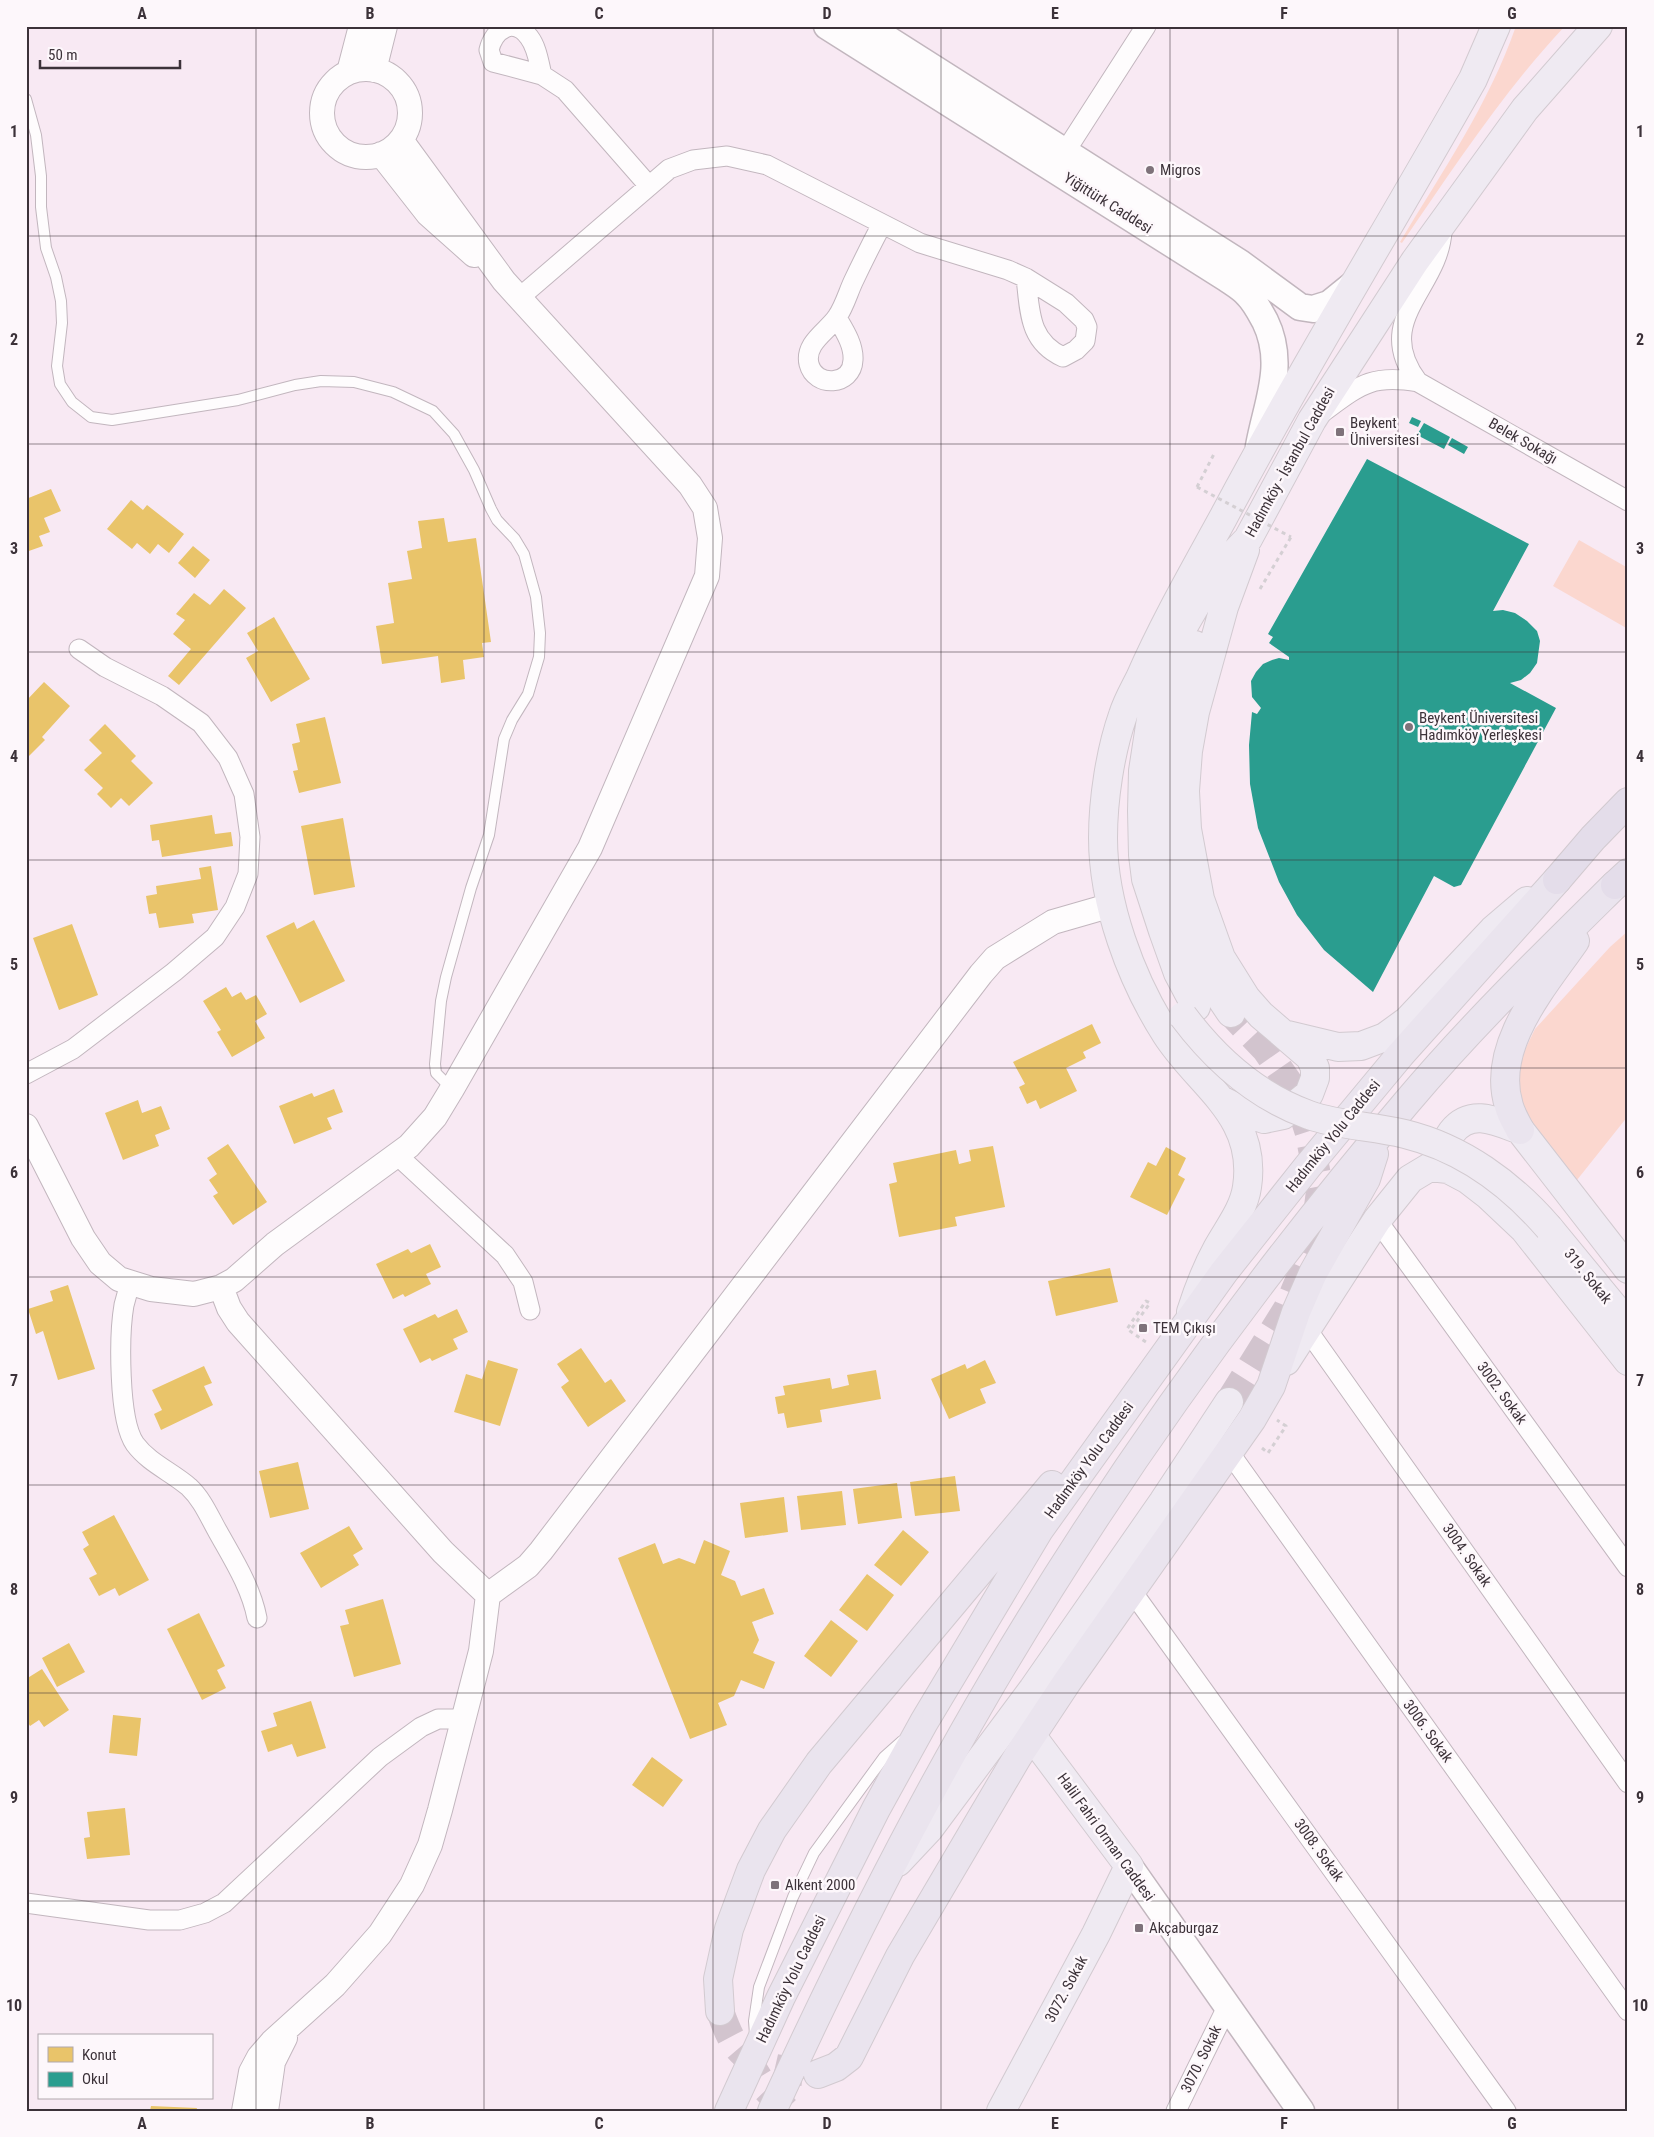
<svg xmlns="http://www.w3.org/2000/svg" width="1654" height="2137" viewBox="0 0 1654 2137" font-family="'Roboto Condensed',sans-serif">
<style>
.green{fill:#fbd7cf}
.homes{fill:#e9c46a}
.schools{fill:#2a9d8f}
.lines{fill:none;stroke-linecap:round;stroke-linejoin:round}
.primary-tunnel{stroke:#d2c4ce;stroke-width:28;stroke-dasharray:28 14;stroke-linecap:butt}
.trunk-tunnel{stroke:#d2c4ce;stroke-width:28;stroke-dasharray:28 14;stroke-linecap:butt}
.service-casing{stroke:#c2b6be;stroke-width:12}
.minor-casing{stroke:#c2b6be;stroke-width:21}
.tertiary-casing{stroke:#c2b6be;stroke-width:26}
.secondary-casing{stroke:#c2b6be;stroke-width:29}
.primary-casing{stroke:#d2cad0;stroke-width:30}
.trunk-casing{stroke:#d2cad0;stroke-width:30}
.motorway-casing{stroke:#d2cad0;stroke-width:30}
.path{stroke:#d4cfd3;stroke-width:3;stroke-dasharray:4 4;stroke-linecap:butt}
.service{stroke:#fefcfd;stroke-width:10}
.minor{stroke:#fefcfd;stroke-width:19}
.tertiary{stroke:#fefcfd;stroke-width:24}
.secondary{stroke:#fefcfd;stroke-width:26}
.primary{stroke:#efeaf2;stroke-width:28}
.trunk{stroke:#eae4ee;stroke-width:28}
.motorway{stroke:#e4ddea;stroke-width:28}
.primary-bridge-casing{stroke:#d2cad0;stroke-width:30;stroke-linecap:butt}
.path-bridge{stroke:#d4cfd3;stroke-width:3;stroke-dasharray:4 4;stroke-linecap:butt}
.primary-bridge{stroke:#efeaf2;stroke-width:28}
.grid{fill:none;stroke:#3c3239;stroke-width:1;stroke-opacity:0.55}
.poi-dot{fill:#7e727a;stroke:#fdf7fb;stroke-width:2}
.labels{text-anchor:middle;stroke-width:5;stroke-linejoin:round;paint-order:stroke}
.poi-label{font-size:15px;fill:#3c3239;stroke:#fdf7fb;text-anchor:start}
.street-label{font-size:15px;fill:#3c3239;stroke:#fdf7fb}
.neatline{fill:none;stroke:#3c3239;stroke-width:2}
.grid-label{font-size:16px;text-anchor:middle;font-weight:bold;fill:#3c3239}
</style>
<rect width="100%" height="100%" fill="#f8e9f3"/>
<!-- green -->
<path class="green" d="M 1516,26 L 1565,26 C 1503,92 1453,169 1402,243 L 1400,242 C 1442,172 1489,104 1516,26 Z
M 1579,540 L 1628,568 L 1628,629 L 1553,586 Z
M 1628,931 L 1628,1116 L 1573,1185 L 1520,1107 L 1518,1064 L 1535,1029 L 1610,947 Z"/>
<!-- homes -->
<path class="homes" d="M 51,489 L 61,511 L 44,518 L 50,532 L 39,536 L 43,546 L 26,552 L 26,499 Z
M 131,500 L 143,510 L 147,505 L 184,534 L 169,553 L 158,544 L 150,554 L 137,543 L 132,549 L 107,529 Z
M 444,518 L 448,542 L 476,538 L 491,642 L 482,643 L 484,657 L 463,660 L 465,679 L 441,683 L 438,656 L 382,664 L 376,626 L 394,623 L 388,583 L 412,579 L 407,551 L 422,548 L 418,521 Z
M 193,546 L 210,560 L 195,578 L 178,563 Z
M 224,589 L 246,608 L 179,685 L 168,676 L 191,649 L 173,634 L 185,620 L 176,614 L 194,593 L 210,605 Z
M 274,617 L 310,679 L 271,702 L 246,658 L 258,651 L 247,633 Z
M 44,682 L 70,706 L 42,737 L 45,740 L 27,758 L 26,701 Z
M 325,717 L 341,783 L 299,793 L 293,771 L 298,770 L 292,744 L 300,742 L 296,724 Z
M 105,724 L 136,756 L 131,761 L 153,783 L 129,806 L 121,798 L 111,808 L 97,794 L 103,788 L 84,770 L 102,753 L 89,740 Z
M 212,815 L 215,834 L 231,832 L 233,846 L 162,857 L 159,840 L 152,841 L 150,825 Z
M 343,818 L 355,887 L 314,895 L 301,826 Z
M 211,866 L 218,910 L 192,914 L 194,923 L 159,928 L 156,913 L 149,914 L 146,896 L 157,894 L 156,886 L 201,879 L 199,868 Z
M 314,920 L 345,981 L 300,1003 L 266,936 L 294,922 L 297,929 Z
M 72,924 L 98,995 L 59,1010 L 33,938 Z
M 226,987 L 232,997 L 241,992 L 246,1000 L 256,995 L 267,1014 L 255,1021 L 265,1038 L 232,1057 L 217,1032 L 221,1030 L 203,1001 Z
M 1092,1024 L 1101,1043 L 1083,1052 L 1086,1058 L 1066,1068 L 1077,1091 L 1040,1109 L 1036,1100 L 1027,1104 L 1019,1087 L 1025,1084 L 1013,1062 Z
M 334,1089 L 343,1112 L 327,1118 L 332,1129 L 294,1144 L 279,1106 L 312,1093 L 314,1097 Z
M 138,1100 L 142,1113 L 161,1106 L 170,1129 L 155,1135 L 159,1146 L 123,1160 L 105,1113 Z
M 228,1144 L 267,1202 L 233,1225 L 213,1196 L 218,1193 L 209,1180 L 217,1174 L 207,1158 Z
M 993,1146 L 1005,1207 L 955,1217 L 957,1226 L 899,1237 L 889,1184 L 897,1182 L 893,1163 L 956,1150 L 959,1164 L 971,1161 L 969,1150 Z
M 1166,1147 L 1186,1158 L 1178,1175 L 1185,1179 L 1167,1215 L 1130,1197 L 1148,1162 L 1156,1166 Z
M 430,1244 L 441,1267 L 426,1274 L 431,1284 L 405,1297 L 403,1294 L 393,1299 L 376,1264 L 408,1249 L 411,1253 Z
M 1110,1268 L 1118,1302 L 1056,1316 L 1048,1281 Z
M 68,1285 L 95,1369 L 58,1380 L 43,1331 L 36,1334 L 28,1309 L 53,1301 L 50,1291 Z
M 457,1309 L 468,1332 L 453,1339 L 458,1349 L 432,1361 L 430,1358 L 420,1363 L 403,1329 L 435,1314 L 438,1318 Z
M 581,1348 L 605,1383 L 611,1379 L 626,1401 L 588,1427 L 561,1387 L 569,1381 L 557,1364 Z
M 488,1360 L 518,1369 L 500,1426 L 454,1412 L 466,1374 L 482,1379 Z
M 985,1360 L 996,1383 L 980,1389 L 986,1403 L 949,1419 L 931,1379 L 965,1364 L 967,1369 Z
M 204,1366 L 212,1383 L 204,1386 L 213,1405 L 161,1430 L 154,1414 L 162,1410 L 152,1390 Z
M 876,1370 L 881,1399 L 820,1410 L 822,1422 L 787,1428 L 784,1413 L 778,1414 L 775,1397 L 785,1395 L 783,1386 L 830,1378 L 832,1389 L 849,1385 L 847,1375 Z
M 298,1462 L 309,1509 L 270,1518 L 259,1471 Z
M 955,1476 L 960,1511 L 915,1516 L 910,1482 Z
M 897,1483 L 902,1518 L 858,1524 L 853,1489 Z
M 842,1491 L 846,1525 L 801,1530 L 797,1496 Z
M 784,1497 L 788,1532 L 745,1538 L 740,1503 Z
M 114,1515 L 149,1580 L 119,1596 L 115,1588 L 99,1596 L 89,1578 L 97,1574 L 83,1549 L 89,1545 L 82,1532 Z
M 349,1526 L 363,1549 L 353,1555 L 359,1565 L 321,1588 L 300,1553 Z
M 903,1530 L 929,1552 L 901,1586 L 874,1565 Z
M 704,1540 L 730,1551 L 721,1575 L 735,1581 L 741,1596 L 764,1588 L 774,1614 L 752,1622 L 759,1640 L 753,1653 L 775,1662 L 764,1689 L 741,1680 L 734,1696 L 718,1703 L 727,1725 L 690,1739 L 618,1558 L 655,1543 L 663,1564 L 679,1558 L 695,1564 Z
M 867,1574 L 894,1595 L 867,1631 L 839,1610 Z
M 383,1599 L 401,1664 L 354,1677 L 340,1626 L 349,1624 L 345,1610 Z
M 199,1613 L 225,1666 L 217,1670 L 226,1688 L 202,1700 L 167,1629 Z
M 831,1620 L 858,1641 L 831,1677 L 804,1656 Z
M 69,1643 L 85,1672 L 57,1687 L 42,1658 Z
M 42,1669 L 69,1710 L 44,1727 L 39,1720 L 30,1726 L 26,1719 L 26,1679 Z
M 311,1701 L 326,1748 L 297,1757 L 292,1744 L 268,1752 L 261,1731 L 277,1726 L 273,1713 Z
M 113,1715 L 141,1718 L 137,1756 L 109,1753 Z
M 652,1757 L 683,1780 L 663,1807 L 632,1785 Z
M 125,1808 L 130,1855 L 87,1859 L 84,1838 L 90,1837 L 87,1812 Z
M 151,2106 L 197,2108 L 196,2111 L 150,2111 Z"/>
<!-- schools -->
<path class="schools" d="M 1412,417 L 1421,421 L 1418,427 L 1409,423 Z
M 1424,423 L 1450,437 L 1444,449 L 1417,435 Z
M 1452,438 L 1468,447 L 1464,454 L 1448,445 Z
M 1367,459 L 1529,544 L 1493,611 L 1503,610 L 1515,613 L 1527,621 L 1537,631 L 1540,641 L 1537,663 L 1530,673 L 1521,680 L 1510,683 L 1556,708 L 1461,885 L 1454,887 L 1434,876 L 1373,992 L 1324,950 L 1297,915 L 1279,882 L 1258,828 L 1250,784 L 1249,745 L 1252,712 L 1257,714 L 1261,708 L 1252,697 L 1251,681 L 1256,672 L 1263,664 L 1272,660 L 1279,658 L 1289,660 L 1289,657 L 1269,643 L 1273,637 L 1268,634 Z"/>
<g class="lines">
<!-- primary-tunnel -->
<path class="primary-tunnel" d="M 1229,1402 L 1287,1309 L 1313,1247 L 1320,1191 L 1309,1133 L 1296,1093 L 1266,1050 L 1231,1013
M 744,2054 L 765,2088 L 787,2111"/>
<!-- trunk-tunnel -->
<path class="trunk-tunnel" d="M 720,2011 C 725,2025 732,2045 744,2054 C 762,2069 792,2071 814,2073"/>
<!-- service casing -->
<g class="service-casing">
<path id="service" d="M 26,99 L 36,135 L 41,176 L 41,207 L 46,248 L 56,277 L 61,301 L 62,323 L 57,366 L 60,384 L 72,402 L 91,417 L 112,420 L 238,400 L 295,385 L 321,381 L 354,382 L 393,392 L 433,411 L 454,434 L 474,470 L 491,509 L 497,520 L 515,539 L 524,554 L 536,597 L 540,633 L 539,657 L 528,694 L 512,720 L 504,739 L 489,835 L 471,888 L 446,977 L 441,1001 L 435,1064 L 436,1073 L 452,1089
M 755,2034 L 754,2021 L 759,1987 L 793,1897 L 814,1853 L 884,1757 L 902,1741"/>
</g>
<!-- minor casing -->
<g class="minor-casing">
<path id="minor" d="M 542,75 C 539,63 537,47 529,37 C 514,16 494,29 489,50 L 493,62 L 542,75 L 565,90 L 649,186
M 1065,152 L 1146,26
M 519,298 L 669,169 L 693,160 L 727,156 L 767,165 L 920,243 L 1008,270 L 1026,278 L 1066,303 L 1084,320 L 1087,327 L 1085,341 L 1076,350 L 1063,357 C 1028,341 1030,310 1026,278
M 837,318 C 844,330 854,345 853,360 C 852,386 815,388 809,364 C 804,343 828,331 837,317 C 844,307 848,293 853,282 C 862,263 872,243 882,224
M 1418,382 C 1371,320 1439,289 1442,231
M 1323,412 C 1360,385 1371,374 1418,382 L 1628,501
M 26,1074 L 73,1049 L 174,972 L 215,937 L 235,907 L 248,874 L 250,837 L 244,794 L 228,758 L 201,723 L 162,696 L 105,667 L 79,649
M 397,1155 L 505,1255 L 523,1282 L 530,1310
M 1377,1220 L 1628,1567
M 130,1283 C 128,1290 126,1298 124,1305 C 119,1334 118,1420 135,1444 C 149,1463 172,1472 189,1487 C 202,1499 209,1516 218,1532 C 233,1559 251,1587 257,1618
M 1306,1328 L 1628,1783
M 1229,1452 L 1628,2011
M 1131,1590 L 1506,2111
M 26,1903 L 149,1920 L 180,1920 L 205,1913 L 224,1903 L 380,1757 L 421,1727 L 438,1719 L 464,1719
M 1176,2111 L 1227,2007"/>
</g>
<!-- tertiary casing -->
<g class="tertiary-casing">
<path id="tertiary" d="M322 113a44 44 0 1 1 88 0a44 44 0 1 1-88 0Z
M 374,70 L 385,26
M 349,72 L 361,26
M 381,154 L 428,214 L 474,255
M 26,1126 L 83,1238 L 100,1263 L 119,1279 L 151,1289 L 194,1294 L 221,1287 L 234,1280 L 275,1244 L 409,1146 L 435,1117 L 452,1089 L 590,848 L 707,576 L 710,538 L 705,508 L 690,485 L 504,281 L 401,140
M 221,1287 L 229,1308 L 238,1322 L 443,1552 L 488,1595
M 488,1595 L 528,1566 L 541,1551 L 981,974 L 995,958 L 1053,922 L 1112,905
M 244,2111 L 251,2072 L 259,2057 L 272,2042 L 335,1985 L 380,1934 L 412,1885 L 430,1845 L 440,1810 L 481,1651 L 488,1595
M 266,2111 L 273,2062 L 285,2038"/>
</g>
<!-- secondary casing -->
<g class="secondary-casing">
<path id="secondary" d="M 827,26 L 1226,278 C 1233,283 1242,288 1248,295 C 1255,302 1260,312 1265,321 C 1286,364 1267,402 1259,446
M 867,26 L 1240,263 L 1300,307 L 1313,309 L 1329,304 L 1355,283
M 1129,1866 L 1301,2111"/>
</g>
<!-- primary casing -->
<g class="primary-casing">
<path id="primary" d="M 1195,645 C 1185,675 1174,704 1168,736 C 1148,832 1174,934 1231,1013
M 1196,1007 L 1178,973 L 1163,931 L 1146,879 L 1143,855 L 1142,811 L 1143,771 L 1153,706 L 1165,667 L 1179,634 L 1197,603 L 1227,561 L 1248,539 L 1312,420 L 1415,261 L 1525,109 L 1598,26
M 1288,1035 L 1338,1047 L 1361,1046 L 1385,1037 L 1407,1021 L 1493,930 L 1527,901
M 1221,1100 L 1245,1112 L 1264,1119 L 1283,1115 L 1309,1094 L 1315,1078 L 1315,1068 L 1310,1057 L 1261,1015 L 1246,998 L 1221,958 L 1200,899 L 1187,829 L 1185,791 L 1188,751 L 1195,712 L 1224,607 L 1245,550
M 1448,1169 C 1444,1155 1443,1144 1452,1132 C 1471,1108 1496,1121 1520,1130 L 1628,1269
M 1549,1228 L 1628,1324
M 1191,1312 C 1198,1290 1206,1269 1217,1249 C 1228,1229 1244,1209 1247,1187 C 1258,1115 1199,1086 1166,1034 C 1131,979 1103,904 1103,838 C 1103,800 1110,752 1123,715 C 1127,702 1134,690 1140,678 C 1164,623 1194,571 1223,518 C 1302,369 1390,226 1473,79 L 1496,26
M 1286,1361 L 1377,1220 L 1410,1179 L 1430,1167 L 1448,1169 L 1467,1179 L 1489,1196 L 1524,1229 L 1628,1361
M 898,1862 L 929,1829 L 1033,1689 L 1163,1502 L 1229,1402
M 1001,2111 L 1096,1934 L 1129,1866 L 1031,1735"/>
</g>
<!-- trunk casing -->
<g class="trunk-casing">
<path id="trunk" d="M 1520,1130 C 1516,1122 1511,1114 1509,1106 C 1490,1046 1544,986 1575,941
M 720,2011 L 718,1979 L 729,1929 L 751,1870 L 772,1830 L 819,1763 L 1052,1485
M 818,2074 L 836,2067 L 849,2057 L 900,1956 L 1018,1756 L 1067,1682 L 1252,1419 L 1271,1386 L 1296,1312 L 1313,1273 L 1366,1179 L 1374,1154
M 729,2111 L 781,1997 L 876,1809 L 924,1722 L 1039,1530 L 1224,1272 L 1308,1166 L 1401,1054 L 1557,880
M 772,2111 C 839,1965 911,1821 992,1683 C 1113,1478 1253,1283 1407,1102 C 1472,1025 1544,955 1615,885"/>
</g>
<!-- motorway casing -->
<g class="motorway-casing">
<path id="motorway" d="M 1557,880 L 1593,838 L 1628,802
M 1615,885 L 1628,873"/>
</g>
<!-- path -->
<path class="path" d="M 1197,487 L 1215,452
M 1260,589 L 1291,537
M 1132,1328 L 1150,1303 L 1146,1301 L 1127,1329 L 1146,1342
M 1262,1448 L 1268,1453 L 1286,1426 L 1277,1420"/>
<!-- service -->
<use href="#service" class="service"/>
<!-- minor -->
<use href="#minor" class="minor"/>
<!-- tertiary -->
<use href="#tertiary" class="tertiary"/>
<!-- secondary -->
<use href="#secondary" class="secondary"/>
<!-- primary -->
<use href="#primary" class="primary"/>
<!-- trunk -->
<use href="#trunk" class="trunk"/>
<!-- motorway -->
<use href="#motorway" class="motorway"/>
<!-- primary-bridge casing -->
<g class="primary-bridge-casing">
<path id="primary-bridge" d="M 1183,1016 C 1216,1060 1256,1096 1309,1115 C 1340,1126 1373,1126 1405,1134 C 1462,1148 1511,1184 1549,1228"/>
</g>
<!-- path-bridge -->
<path class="path-bridge" d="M 1197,487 L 1291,537"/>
<!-- primary-bridge -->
<use href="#primary-bridge" class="primary-bridge"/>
</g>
<!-- grid -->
<path class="grid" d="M 256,26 L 256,2111M 484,26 L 484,2111M 713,26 L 713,2111M 941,26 L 941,2111M 1170,26 L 1170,2111M 1398,26 L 1398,2111M 26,236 L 1628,236M 26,444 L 1628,444M 26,652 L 1628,652M 26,860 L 1628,860M 26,1068 L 1628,1068M 26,1277 L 1628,1277M 26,1485 L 1628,1485M 26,1693 L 1628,1693M 26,1901 L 1628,1901"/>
<!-- markers -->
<g class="poi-dot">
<circle cx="1150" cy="170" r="5"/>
<rect x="1335" y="427" width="10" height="10" rx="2.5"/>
<circle cx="1409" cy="727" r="5"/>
<rect x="1138" y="1323" width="10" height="10" rx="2.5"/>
<rect x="770" y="1880" width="10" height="10" rx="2.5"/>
<rect x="1134" y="1923" width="10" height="10" rx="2.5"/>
</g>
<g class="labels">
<!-- poi labels -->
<g class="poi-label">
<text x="1160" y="175">Migros</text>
<text x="1350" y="428">Beykent<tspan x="1350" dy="17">Üniversitesi</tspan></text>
<text x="1419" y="723">Beykent Üniversitesi<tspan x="1419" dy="17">Hadımköy Yerleşkesi</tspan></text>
<text x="1153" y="1333">TEM Çıkışı</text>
<text x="785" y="1890">Alkent 2000</text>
<text x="1149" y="1933">Akçaburgaz</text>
</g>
<!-- street labels -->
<g class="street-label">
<text transform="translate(1108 203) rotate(32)" y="5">Yiğittürk Caddesi</text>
<text transform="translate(1523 441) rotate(30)" y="5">Belek Sokağı</text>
<text transform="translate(1290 462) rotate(-61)" y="5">Hadımköy - İstanbul Caddesi</text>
<text transform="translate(1333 1136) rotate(-51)" y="5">Hadımköy Yolu Caddesi</text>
<text transform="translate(1588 1276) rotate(51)" y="5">319. Sokak</text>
<text transform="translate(1502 1393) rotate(54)" y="5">3002. Sokak</text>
<text transform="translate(1089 1460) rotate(-54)" y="5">Hadımköy Yolu Caddesi</text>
<text transform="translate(1467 1555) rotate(55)" y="5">3004. Sokak</text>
<text transform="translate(1428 1731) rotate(54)" y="5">3006. Sokak</text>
<text transform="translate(1106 1837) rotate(54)" y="5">Halil Fahri Orman Caddesi</text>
<text transform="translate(1319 1850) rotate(54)" y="5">3008. Sokak</text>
<text transform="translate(791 1979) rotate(-64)" y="5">Hadımköy Yolu Caddesi</text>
<text transform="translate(1066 1989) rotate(-62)" y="5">3072. Sokak</text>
<text transform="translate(1201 2059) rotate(-64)" y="5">3070. Sokak</text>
</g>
</g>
<!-- border -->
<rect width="1654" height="2137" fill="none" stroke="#fdf7fb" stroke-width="55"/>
<!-- legend -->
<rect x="38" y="2034" width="175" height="65" fill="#fdf7fb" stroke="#b0a8ad"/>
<rect x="48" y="2047" width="25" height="15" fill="#e9c46a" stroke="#b0a8ad"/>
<text x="82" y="2060" font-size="15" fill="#3c3239">Konut</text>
<rect x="48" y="2072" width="25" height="15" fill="#2a9d8f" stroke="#b0a8ad"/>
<text x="82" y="2084" font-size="15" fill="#3c3239">Okul</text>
<!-- scale -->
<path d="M40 60v8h140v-8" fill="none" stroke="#3c3239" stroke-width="2.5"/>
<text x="48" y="60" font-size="15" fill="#3c3239" stroke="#fdf7fb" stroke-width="4" paint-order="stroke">50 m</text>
<rect x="28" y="28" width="1598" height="2082" class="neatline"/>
<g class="grid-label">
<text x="142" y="19">A</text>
<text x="370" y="19">B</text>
<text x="599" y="19">C</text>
<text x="827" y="19">D</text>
<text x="1055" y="19">E</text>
<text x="1284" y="19">F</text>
<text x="1512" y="19">G</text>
<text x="14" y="137">1</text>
<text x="1640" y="137">1</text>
<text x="14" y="345">2</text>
<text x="1640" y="345">2</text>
<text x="14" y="554">3</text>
<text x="1640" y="554">3</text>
<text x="14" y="762">4</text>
<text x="1640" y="762">4</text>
<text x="14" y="970">5</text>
<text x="1640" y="970">5</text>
<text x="14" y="1178">6</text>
<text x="1640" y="1178">6</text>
<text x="14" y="1386">7</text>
<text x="1640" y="1386">7</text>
<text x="14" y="1595">8</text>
<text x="1640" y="1595">8</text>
<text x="14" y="1803">9</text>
<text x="1640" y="1803">9</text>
<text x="14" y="2011">10</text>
<text x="1640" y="2011">10</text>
<text x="142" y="2129">A</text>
<text x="370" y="2129">B</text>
<text x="599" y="2129">C</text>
<text x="827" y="2129">D</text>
<text x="1055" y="2129">E</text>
<text x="1284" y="2129">F</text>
<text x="1512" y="2129">G</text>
</g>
</svg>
